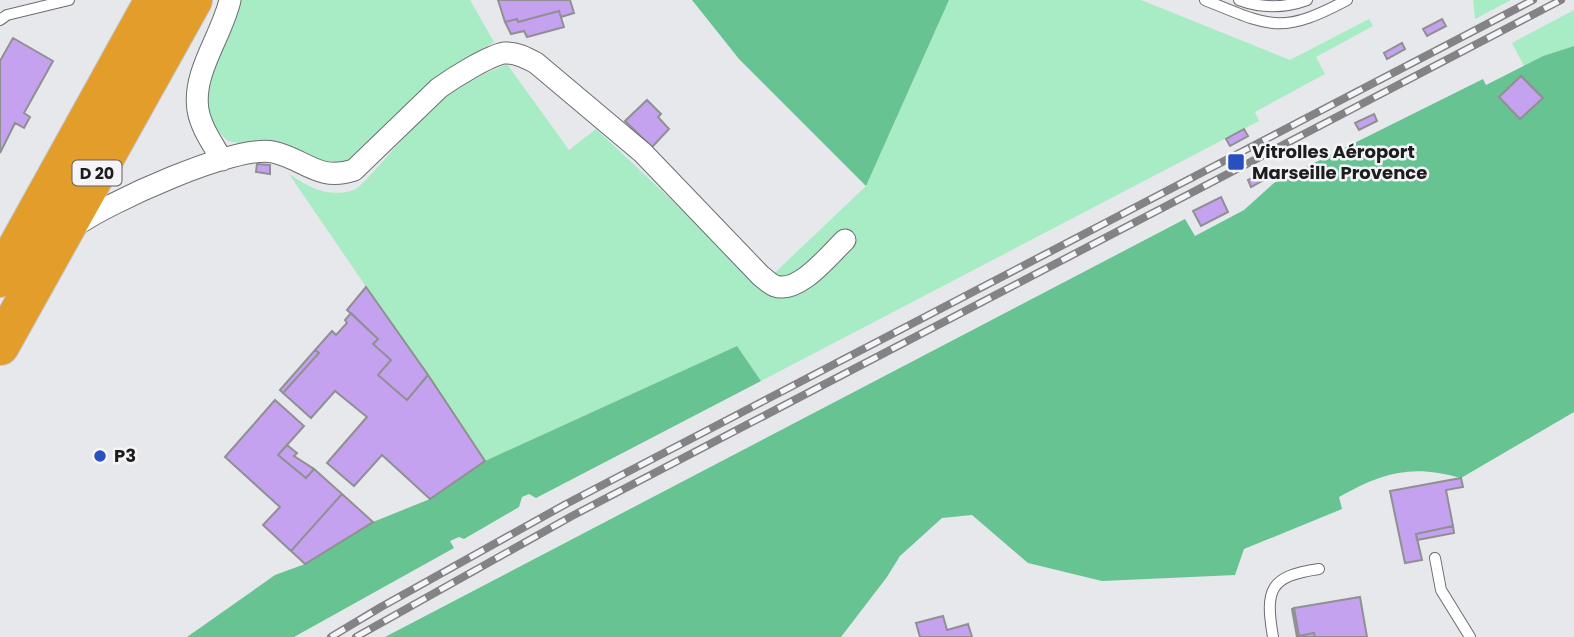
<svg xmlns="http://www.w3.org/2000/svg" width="1574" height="637" viewBox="0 0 1574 637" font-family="Poppins,sans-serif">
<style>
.green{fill:#a7ecc4}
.forest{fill:#67c391}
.building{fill:#c5a2f0;stroke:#908f92;stroke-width:2}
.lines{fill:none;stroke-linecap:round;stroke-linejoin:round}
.lane-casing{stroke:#6c6d70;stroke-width:12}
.street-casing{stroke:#6c6d70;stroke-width:23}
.highway-casing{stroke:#c4c4c4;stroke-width:40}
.lane{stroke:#fff;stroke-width:10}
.street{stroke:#fff;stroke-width:21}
.highway{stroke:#e29d2b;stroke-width:38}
.rail-casing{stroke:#838385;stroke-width:8}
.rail{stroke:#f5f5f9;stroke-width:5;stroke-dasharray:16;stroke-linecap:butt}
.poi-dot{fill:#2850bf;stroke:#f5f5f9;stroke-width:2.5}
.labels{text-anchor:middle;stroke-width:5;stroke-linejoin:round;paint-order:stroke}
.shield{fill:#f5f5f9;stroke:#5e5e60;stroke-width:2}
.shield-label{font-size:16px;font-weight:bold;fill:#1d1d1e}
.poi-label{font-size:18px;font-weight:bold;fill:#1d1d1e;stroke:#f5f5f9;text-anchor:start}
</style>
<rect width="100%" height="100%" fill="#e7e8eb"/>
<!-- green -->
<path class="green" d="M 236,0 L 470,0 L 494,42 L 458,64 L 360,158 L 327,167 L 289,147 L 267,140 L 238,143 L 228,141 L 218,132 L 211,118 L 205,93 Z
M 949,0 L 1141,0 L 1290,60 L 1369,19 L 1373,26 L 1316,57 L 1325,74 L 1255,112 L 1259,121 L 761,381 L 737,346 L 485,461 L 289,174 C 310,188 329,198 354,190 C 365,186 419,117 436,103 C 457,86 482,75 507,64 L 569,150 L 596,129 L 762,285 L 866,186 Z
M 1473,0 L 1511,0 L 1475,19 Z
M 1574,10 L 1574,46 L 1543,56 L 1524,66 L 1512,43 Z"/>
<!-- forest -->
<path class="forest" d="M 692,0 L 949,0 L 866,186 L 739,59 Z
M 1574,46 L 1574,412 L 1461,478 C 1412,464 1383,472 1339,497 L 1342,509 L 1244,549 L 1235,575 L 1102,581 L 1028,563 L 972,515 L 942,518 L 900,556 L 887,577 L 841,637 L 385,637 L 1185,219 L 1195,236 L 1244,210 L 1274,183 L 1483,79 L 1486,85 L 1543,56 Z
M 737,346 L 761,381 L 536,498 L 529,494 L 522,497 L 519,507 L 464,539 L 459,537 L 450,541 L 454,548 L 294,637 L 187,637 L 275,575 L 305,564 L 373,522 L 430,499 L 485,461 Z"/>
<!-- building -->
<path class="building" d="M 498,0 L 570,0 L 574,13 L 561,17 L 559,11 L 518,22 L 517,19 L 505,22 Z
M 559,11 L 564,27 L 527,37 L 524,31 L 511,34 L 505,22 L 517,19 L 518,22 Z
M 1442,19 L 1446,26 L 1427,36 L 1423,29 Z
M 13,38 L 53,61 L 24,113 L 30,117 L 24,128 L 15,123 L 0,153 L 0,61 Z
M 1402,43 L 1405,49 L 1387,59 L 1384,53 Z
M 1521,76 L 1543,98 L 1520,119 L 1499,97 Z
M 647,100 L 661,114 L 658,117 L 669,129 L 652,147 L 625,121 Z
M 1374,114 L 1377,121 L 1359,130 L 1355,123 Z
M 1244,129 L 1248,136 L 1230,146 L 1226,139 Z
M 257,164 L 270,165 L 270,174 L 256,172 Z
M 1266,171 L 1269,177 L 1251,187 L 1248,180 Z
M 1221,197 L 1228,212 L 1201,226 L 1193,211 Z
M 366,287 L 428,375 L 407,400 L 378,375 L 391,360 L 373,344 L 378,339 L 347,310 Z
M 351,313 L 378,339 L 373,344 L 391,360 L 378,375 L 407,400 L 428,375 L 485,461 L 430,499 L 382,455 L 354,486 L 327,463 L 367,417 L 335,391 L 311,418 L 283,393 L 319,353 L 315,350 L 332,331 L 336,335 L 347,323 L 345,320 Z
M 315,350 L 319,353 L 283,393 L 280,390 Z
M 275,400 L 304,426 L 278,455 L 306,478 L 314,469 L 342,494 L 291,551 L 263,525 L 280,507 L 225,457 Z
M 287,445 L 297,453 L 294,456 L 314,469 L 306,478 L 278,455 Z
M 1461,478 L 1463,487 L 1446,490 L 1453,526 L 1416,534 L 1422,560 L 1405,563 L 1390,491 Z
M 342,494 L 373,522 L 305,564 L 291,551 Z
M 1453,526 L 1454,533 L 1417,540 L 1416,534 Z
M 1360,597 L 1367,637 L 1315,637 L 1314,633 L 1299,636 L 1294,608 Z
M 1294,608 L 1299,636 L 1314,633 L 1315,637 L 1297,637 L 1292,609 Z
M 943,616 L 947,630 L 968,624 L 972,637 L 920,637 L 916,623 Z"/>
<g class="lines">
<!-- lane casing -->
<g class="lane-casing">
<path id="lane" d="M 1205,0 C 1271,27 1281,35 1347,0
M 1239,0 C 1261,8 1285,8 1307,0
M 0,20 L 7,15 L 69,0
M 1435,558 L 1441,590 L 1470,637
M 1273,637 C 1265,590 1269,576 1319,569"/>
</g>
<!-- street casing -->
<g class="street-casing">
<path id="street" d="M 222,160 C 213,144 201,128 198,110 C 192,72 222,36 230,0
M 74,227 C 106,203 236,144 273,152 C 305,159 318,182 354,170 L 439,88 C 453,78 488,56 504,53 C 516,52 527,58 536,63 L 643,153 L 761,276 C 765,279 770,284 775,286 C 799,294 829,255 845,240"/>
</g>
<!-- highway casing -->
<g class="highway-casing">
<path id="highway" d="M 0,278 L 154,0
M 0,346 L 193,0"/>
</g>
<!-- lane -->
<use href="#lane" class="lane"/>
<!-- street -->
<use href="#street" class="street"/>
<!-- highway -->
<use href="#highway" class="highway"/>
<!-- rail casing -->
<g class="rail-casing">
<path id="rail" d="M 331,637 L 381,607 L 566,504 L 1533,0
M 356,637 L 572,516 L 1561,0"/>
</g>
<!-- rail -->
<use href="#rail" class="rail"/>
</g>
<!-- markers -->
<g class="poi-dot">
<rect x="1227" y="153" width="18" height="18" rx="3.5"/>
<circle cx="100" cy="456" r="7"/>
</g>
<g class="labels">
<!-- shield labels -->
<rect class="shield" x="72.5" y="160.5" width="49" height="25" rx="5"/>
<g class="shield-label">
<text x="97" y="179">D 20</text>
</g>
<!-- poi labels -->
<g class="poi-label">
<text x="1252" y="158">Vitrolles Aéroport<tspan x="1252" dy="21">Marseille Provence</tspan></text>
<text x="114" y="462">P3</text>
</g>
</g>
</svg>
